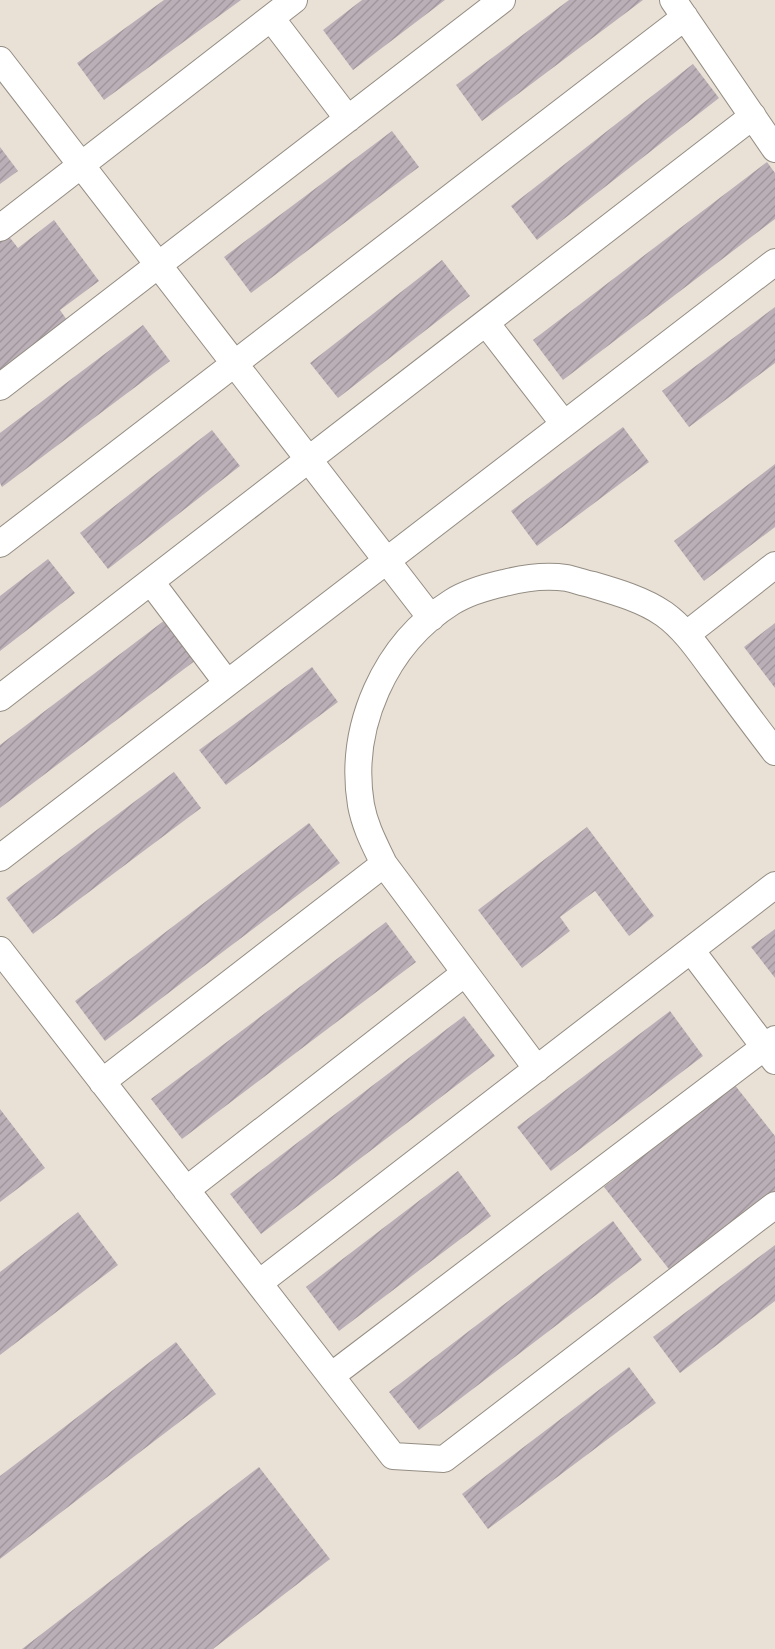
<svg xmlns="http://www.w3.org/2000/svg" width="775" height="1649" viewBox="0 0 775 1649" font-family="Barlow,sans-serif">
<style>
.building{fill:url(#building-hatch)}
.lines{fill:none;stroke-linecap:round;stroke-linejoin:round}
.minor-casing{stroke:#948d83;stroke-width:28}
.minor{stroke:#fff;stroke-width:26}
</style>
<defs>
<pattern id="building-hatch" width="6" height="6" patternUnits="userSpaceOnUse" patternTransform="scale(1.5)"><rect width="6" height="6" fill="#bbafb7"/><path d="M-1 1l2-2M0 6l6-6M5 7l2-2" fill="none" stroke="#a0969c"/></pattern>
</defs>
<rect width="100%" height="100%" fill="#e9e1d6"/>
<!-- building -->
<path class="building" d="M 164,0 L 241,0 L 104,100 L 77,63 Z
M 362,0 L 445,0 L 353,70 L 323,30 Z
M 569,0 L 643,0 L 482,121 L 456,85 Z
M 693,64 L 719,98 L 537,240 L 511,206 Z
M 392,131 L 419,167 L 251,293 L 224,257 Z
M 0,147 L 18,171 L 0,184 Z
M 767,162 L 775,173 L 775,219 L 563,380 L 533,340 Z
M 54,220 L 99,281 L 60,310 L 71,326 L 0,377 L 0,239 L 7,234 L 18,248 Z
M 442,260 L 470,296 L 338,398 L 310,363 Z
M 775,307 L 775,363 L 689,427 L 662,391 Z
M 143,325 L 170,361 L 2,487 L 0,483 L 0,433 Z
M 623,427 L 649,462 L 537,546 L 511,511 Z
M 212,430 L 240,466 L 108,569 L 80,533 Z
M 775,464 L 775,527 L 704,581 L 674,541 Z
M 48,559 L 75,593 L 0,651 L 0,596 Z
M 165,620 L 196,660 L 0,808 L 0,745 Z
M 775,623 L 775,688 L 744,647 Z
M 312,667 L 338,702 L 226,785 L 199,750 Z
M 174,772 L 201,808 L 33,934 L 6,898 Z
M 309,823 L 340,863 L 105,1041 L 75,1001 Z
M 587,827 L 654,916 L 629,936 L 595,891 L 560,917 L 570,931 L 522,968 L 478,910 Z
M 386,922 L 416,962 L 182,1139 L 151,1099 Z
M 775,929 L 775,978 L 751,947 Z
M 670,1011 L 703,1056 L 551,1171 L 517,1127 Z
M 464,1016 L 495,1056 L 261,1234 L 230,1194 Z
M 734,1084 L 775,1136 L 775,1191 L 672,1273 L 604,1187 Z
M 0,1109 L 45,1168 L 0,1202 Z
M 458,1171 L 491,1216 L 339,1331 L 306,1287 Z
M 78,1212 L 118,1265 L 0,1355 L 0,1272 Z
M 613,1221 L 642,1260 L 419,1430 L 389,1392 Z
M 775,1245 L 775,1301 L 680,1373 L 653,1337 Z
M 176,1342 L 216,1394 L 0,1559 L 0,1476 Z
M 629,1367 L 656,1403 L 488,1529 L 462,1494 Z
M 259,1467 L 330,1559 L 213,1649 L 22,1649 Z"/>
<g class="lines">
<!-- minor casing -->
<g class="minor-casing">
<path id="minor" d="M 673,0 L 775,149
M 271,18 L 348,119
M 0,60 L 431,618
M 0,228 L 294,0
M 486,323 L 564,424
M 0,387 L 502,0
M 0,544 L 685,17
M 151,582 L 227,683
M 687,634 L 775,565
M 0,698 L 753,116
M 0,858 L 775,262
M 0,950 L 393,1456 L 444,1459 L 775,1205
M 691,950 L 775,1061
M 537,1069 L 384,864 C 375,845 365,827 361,805 C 348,727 385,644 452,602 C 468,592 486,587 504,583 C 523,578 546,575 567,578 C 575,580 584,583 593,585 C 617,592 644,600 664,614 C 685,629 700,652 715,672 C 735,699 755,726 775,752
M 102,1082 L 384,864
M 186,1190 L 465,973
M 259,1283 L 775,885
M 331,1376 L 775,1039"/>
</g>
<!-- minor -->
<use href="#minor" class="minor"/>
</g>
</svg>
